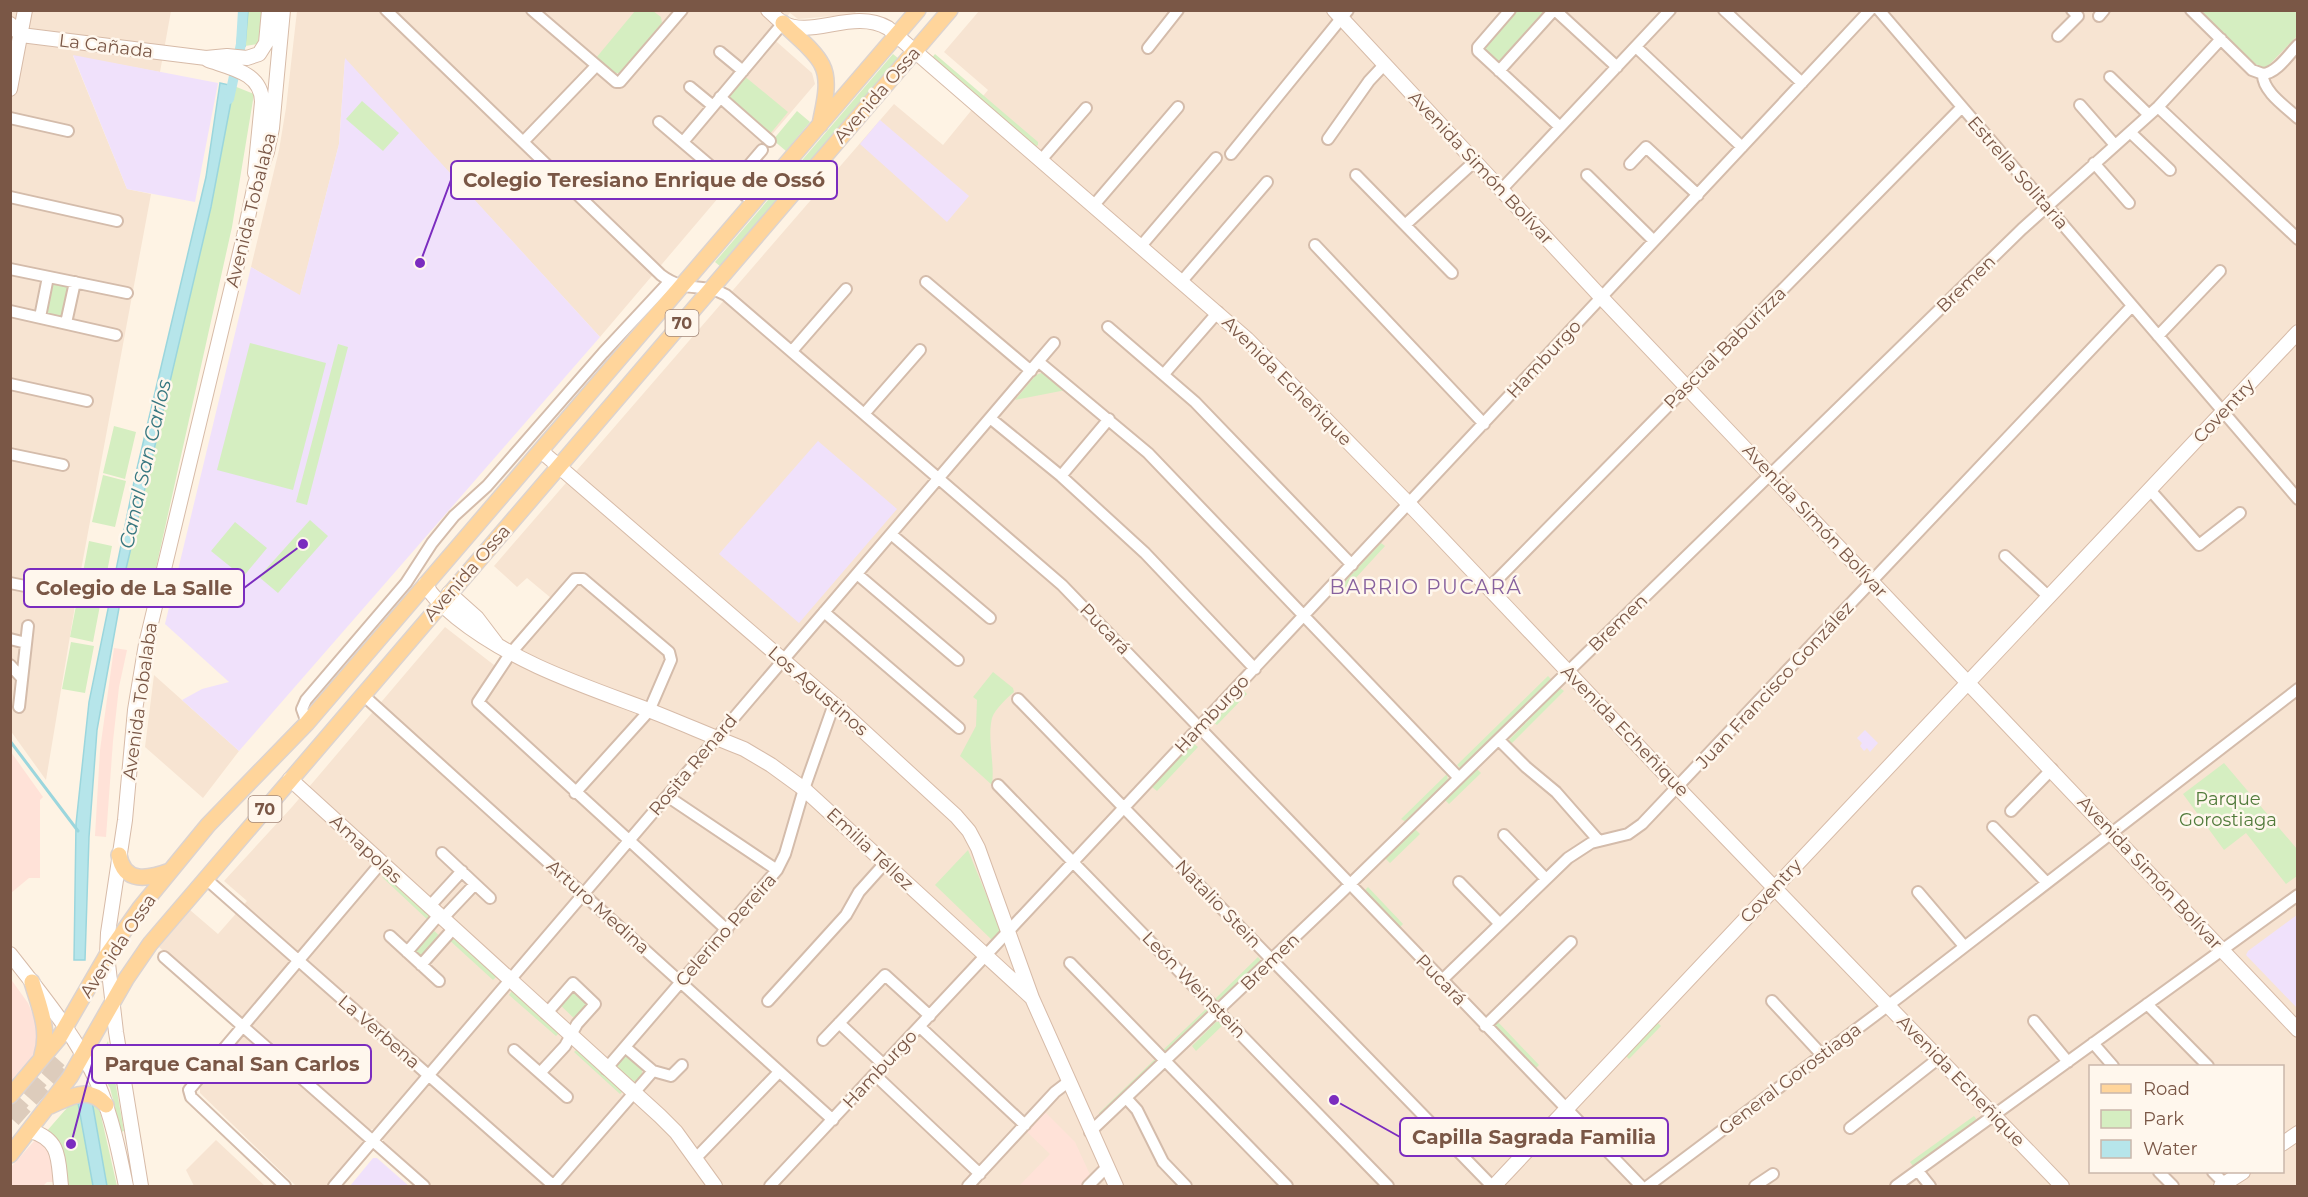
<svg xmlns="http://www.w3.org/2000/svg" width="2308" height="1197" viewBox="0 0 2308 1197" font-family="Montserrat,sans-serif">
<style>
.residential{fill:#f7e4d2;fill-rule:evenodd}
.commercial{fill:#ffe2d8}
.education{fill:#f0e1fb}
.green{fill:#d5eec1}
.water{fill:#b6e5ea;stroke:#9bd6dd;stroke-width:1.5}
.lines{fill:none;stroke-linecap:round;stroke-linejoin:round}
.stream{stroke:#9bd6dd;stroke-width:3}
.canal{stroke:#b6e5ea;stroke-width:10}
.highway-tunnel{stroke:#ddccbc;stroke-width:18;stroke-dasharray:18 9;stroke-linecap:butt}
.street-casing{stroke:#d4bcab;stroke-width:14}
.secondary-casing{stroke:#d7bba8;stroke-width:16}
.primary-casing{stroke:#dcd3cf;stroke-width:18}
.street{stroke:#fff;stroke-width:10}
.secondary{stroke:#fff;stroke-width:14}
.primary{stroke:#ffd59b;stroke-width:15}
.labels{text-anchor:middle;stroke-width:5;stroke-linejoin:round;paint-order:stroke}
.shield{fill:#fff7ed;stroke:#a28778;stroke-width:1.5}
.shield-label{font-size:16px;font-weight:bold;fill:#7a5746}
.street-label{font-size:18px;fill:#7a5746;stroke:#fff7ed}
.park-label{font-size:18px;fill:#517b3b;stroke:#fff7ed}
.water-label{font-size:20px;font-style:italic;fill:#387881;stroke:#fff7ed}
.neighbourhood-label{font-size:20px;letter-spacing:1.5px;fill:#87619e;stroke:#fff7ed}
.leader{fill:none;stroke:#7b2cbf;stroke-width:2}
.callout-dot{fill:#7b2cbf;stroke:#fff7ed;stroke-width:2}
.callout{fill:#fff7ed;stroke:#7b2cbf;stroke-width:2}
.callout-label{font-size:20px;text-anchor:middle;font-weight:bold;fill:#7a5746}
</style>
<rect width="100%" height="100%" fill="#fef3e4"/>
<!-- residential -->
<path class="residential" d="M 10,11 L 171,11 L 160,72 L 73,56 L 127,189 L 151,194 L 81,570 L 46,780 L 10,730 Z
M 297,11 L 855,11 L 856,14 L 798,19 L 790,13 L 769,35 L 812,73 L 815,84 L 600,337 L 345,59 L 339,144 L 300,296 L 251,267 L 279,150 L 286,108 Z
M 979,11 L 2297,11 L 2297,1186 L 432,1186 L 383,1143 L 383,1137 L 374,1129 L 367,1130 L 362,1137 L 363,1143 L 326,1186 L 296,1186 L 200,1093 L 200,1088 L 250,1027 L 159,947 L 190,910 L 218,934 L 247,901 L 224,881 L 292,807 L 445,627 L 503,672 L 557,603 L 527,578 L 517,587 L 494,566 L 894,104 L 943,145 L 988,90 L 944,52 ZM 2090,1066 L 2282,1066 L 2282,1172 L 2090,1172 Z
M 154,675 L 239,751 L 203,798 L 145,747 Z
M 216,1140 L 265,1186 L 194,1186 L 186,1170 Z"/>
<!-- commercial -->
<path class="commercial" d="M 114,648 L 127,650 L 119,687 L 113,741 L 106,837 L 95,836 L 100,750 Z
M 11,752 L 43,797 L 40,800 L 40,878 L 29,878 L 11,893 Z
M 10,978 L 28,1003 L 38,1027 L 39,1040 L 32,1057 L 11,1081 Z
M 1044,1111 L 1075,1142 L 1092,1179 L 1085,1186 L 1019,1186 L 1050,1154 L 1025,1130 Z
M 36,1139 L 49,1144 L 58,1182 L 47,1182 L 43,1186 L 13,1186 L 11,1185 L 11,1167 Z"/>
<!-- education -->
<path class="education" d="M 73,55 L 218,83 L 195,202 L 127,189 Z
M 345,58 L 600,337 L 239,751 L 182,700 L 202,689 L 229,682 L 165,624 L 251,267 L 300,295 L 339,144 Z
M 880,120 L 969,196 L 947,222 L 860,144 Z
M 818,441 L 897,509 L 799,623 L 719,554 Z
M 1865,730 L 1878,743 L 1870,752 L 1867,748 L 1864,751 L 1860,746 L 1862,743 L 1857,738 Z
M 2297,915 L 2297,1008 L 2246,955 L 2248,951 Z
M 373,1158 L 377,1158 L 409,1186 L 350,1186 Z"/>
<!-- green -->
<path class="green" d="M 248,11 L 262,11 L 258,44 L 245,46 Z
M 635,11 L 653,11 L 661,17 L 662,23 L 620,73 L 615,73 L 596,58 Z
M 1513,11 L 1550,11 L 1497,67 L 1480,52 Z
M 2198,11 L 2297,11 L 2297,36 L 2267,67 L 2261,69 Z
M 893,54 L 899,59 L 721,267 L 715,262 Z
M 935,54 L 1038,142 L 1038,145 L 1035,147 L 931,59 Z
M 743,75 L 788,112 L 770,134 L 730,102 L 728,94 Z
M 234,86 L 254,94 L 232,227 L 152,586 L 126,569 L 211,207 Z
M 362,101 L 399,133 L 383,151 L 346,119 Z
M 797,111 L 810,122 L 786,151 L 773,140 Z
M 54,281 L 70,285 L 62,317 L 46,313 Z
M 250,343 L 326,363 L 293,490 L 217,470 Z
M 338,344 L 348,347 L 307,505 L 296,502 Z
M 1044,372 L 1066,390 L 1015,400 L 1036,375 Z
M 114,426 L 136,432 L 125,479 L 103,473 Z
M 103,475 L 126,481 L 115,527 L 92,522 Z
M 310,520 L 328,536 L 278,593 L 259,577 Z
M 235,522 L 267,548 L 243,577 L 211,551 Z
M 89,541 L 112,546 L 103,593 L 80,588 Z
M 1381,543 L 1385,546 L 1342,593 L 1338,589 Z
M 79,590 L 102,595 L 93,642 L 70,637 Z
M 71,642 L 94,646 L 85,693 L 62,689 Z
M 993,672 L 1013,688 L 1014,692 C 1007,698 995,709 992,718 C 987,739 995,763 992,785 L 960,756 L 976,726 L 977,700 L 973,697 Z
M 1548,676 L 1551,679 L 1461,769 L 1457,765 Z
M 1560,688 L 1564,691 L 1511,744 L 1508,741 Z
M 1243,690 L 1247,694 L 1217,725 L 1213,722 Z
M 1193,743 L 1198,747 L 1157,791 L 1152,787 Z
M 2224,763 L 2297,849 L 2297,876 L 2286,884 L 2246,833 L 2224,850 L 2183,794 Z
M 1477,769 L 1481,773 L 1449,804 L 1445,800 Z
M 1447,774 L 1448,781 L 1406,822 L 1401,819 Z
M 1415,829 L 1420,834 L 1390,863 L 1385,858 Z
M 968,850 L 1001,931 L 992,940 L 935,885 Z
M 384,874 L 434,918 L 430,922 L 382,877 Z
M 1368,887 L 1403,924 L 1399,928 L 1364,891 Z
M 431,928 L 442,938 L 422,961 L 411,951 Z
M 451,934 L 497,976 L 493,980 L 447,938 Z
M 1258,957 L 1262,962 L 1219,1003 L 1215,999 Z
M 574,986 L 593,1004 L 577,1021 L 558,1003 Z
M 512,991 L 559,1033 L 556,1036 L 509,995 Z
M 1208,1007 L 1209,1012 L 1166,1053 L 1163,1050 Z
M 1223,1021 L 1225,1023 L 1196,1051 L 1192,1046 L 1216,1022 Z
M 1497,1021 L 1539,1065 L 1535,1069 L 1493,1025 Z
M 1657,1022 L 1661,1026 L 1629,1059 L 1625,1055 Z
M 108,1041 L 124,1131 L 121,1132 L 110,1088 L 96,1064 Z
M 577,1049 L 623,1091 L 620,1094 L 574,1052 Z
M 624,1057 L 630,1057 L 642,1068 L 642,1077 L 638,1081 L 631,1082 L 617,1068 L 617,1063 Z
M 1155,1059 L 1157,1063 L 1102,1115 L 1099,1115 L 1099,1113 Z
M 86,1097 L 95,1099 L 99,1107 L 117,1186 L 107,1186 L 92,1101 L 78,1103 L 93,1186 L 64,1186 L 60,1152 L 46,1132 L 73,1101 Z
M 1974,1116 L 1977,1120 L 1913,1166 L 1910,1162 Z"/>
<!-- water -->
<path class="water" d="M 240,11 L 248,11 L 245,46 L 237,44 Z
M 220,83 L 234,86 L 211,207 L 126,569 L 97,730 L 89,837 L 85,960 L 74,960 L 76,824 L 89,702 L 135,477 L 206,177 Z
M 92,1101 L 107,1186 L 93,1186 L 78,1103 Z"/>
<g class="lines">
<!-- stream -->
<path class="stream" d="M 10,741 L 78,831"/>
<!-- canal -->
<path class="canal" d="M 229,99 L 241,44 L 243,10"/>
<!-- highway-tunnel -->
<path class="highway-tunnel" d="M 10,1113 L 58,1059 L 62,1063 L 10,1121"/>
<!-- street casing -->
<g class="street-casing">
<path id="street" d="M 386,10 L 661,275 C 686,294 704,282 726,295 L 1062,585 L 1641,1186
M 532,10 L 616,82 L 620,82 L 682,10
M 1510,10 L 1478,47 L 1478,51 L 1560,127
M 1555,10 L 1617,67
M 1724,10 L 1802,83
M 1879,10 L 2298,499
M 2191,10 L 2252,70 L 2263,74
M 2099,16 L 2104,10
M 2058,36 L 2078,16 L 2072,10
M 1636,47 L 1742,147
M 1148,48 L 1178,10
M 720,52 L 743,71
M 1499,71 L 1554,10
M 2263,74 C 2262,91 2286,107 2298,118
M 2263,74 C 2277,73 2289,54 2298,45
M 2110,77 L 2149,115
M 690,87 L 713,106
M 720,97 L 770,141
M 2080,105 L 2115,145
M 2158,107 L 2298,239
M 10,118 L 68,131
M 659,122 L 754,203
M 2130,132 L 2170,170
M 1328,139 L 1369,81 L 1384,65
M 523,142 L 596,66
M 683,142 L 783,23
M 1231,154 L 1348,10
M 1041,160 L 1086,108
M 2094,163 L 2129,203
M 1630,164 L 1646,147 L 1698,195
M 1356,175 L 1452,273
M 1587,175 L 1654,241
M 732,185 L 762,150
M 1501,190 L 1670,10
M 10,197 L 117,221
M 1094,205 L 1178,107
M 1405,225 L 1474,162
M 1315,245 L 1484,424
M 1141,246 L 1216,158
M 10,269 L 127,293
M 1182,281 L 1267,182
M 926,282 L 1031,371
M 10,311 L 116,335
M 40,317 L 48,277
M 66,323 L 75,282
M 1108,327 L 1195,402 L 1352,565
M 2158,336 L 2220,271
M 792,351 L 846,289
M 1039,362 L 1148,453 L 1459,778
M 1164,374 L 1218,312
M 10,384 L 87,401
M 864,414 L 920,350
M 990,418 L 1061,476 L 1145,553 L 1255,669
M 10,454 L 63,465
M 1061,476 L 1109,419
M 2150,490 L 2199,545 L 2240,513
M 891,534 L 990,618
M 2005,556 L 2049,597
M 857,574 L 958,660
M 10,583 L 55,592
M 1489,588 L 1962,107
M 824,612 L 959,728
M 10,639 L 26,643
M 10,665 L 21,677
M 363,695 L 833,1120
M 1018,699 L 1492,1186
M 19,707 L 28,626
M 307,723 L 302,709 L 306,700 L 406,583 L 432,543 L 454,516 L 487,486 L 603,353 L 670,281
M 1499,740 L 1526,767 L 1556,792 L 1599,841
M 998,785 L 1388,1186
M 575,793 L 649,711 L 671,660 L 669,652 L 583,579 L 575,579 L 510,654 L 478,702 L 727,930
M 667,796 L 777,870
M 2011,811 L 2052,769
M 1993,827 L 2047,883
M 1504,835 L 1546,879
M 442,853 L 490,898
M 205,878 L 554,1186
M 1459,882 L 1499,923
M 1918,892 L 1964,946
M 429,907 L 462,871
M 442,919 L 475,884
M 390,936 L 439,981
M 407,952 L 438,916
M 164,957 L 424,1186
M 1070,963 L 1287,1186
M 421,965 L 453,929
M 1442,980 L 1568,858 L 1591,843 L 1628,834 L 1642,824 L 2132,306
M 768,1001 L 846,915 L 859,892 L 885,863
M 1772,1001 L 1822,1055
M 2147,1004 L 2208,1066
M 2034,1021 L 2068,1062
M 839,1023 L 884,1065
M 1485,1026 L 1571,942
M 920,1027 L 1025,1125
M 823,1040 L 885,975 L 930,1016
M 2093,1043 L 2113,1066
M 514,1050 L 567,1097
M 606,1069 L 777,870 L 785,854 L 804,789 L 834,704
M 653,1071 L 671,1076 L 682,1065
M 540,1073 L 565,1046 L 577,1024 L 595,1004 L 573,983 L 546,1014
M 875,1075 L 980,1174
M 1127,1099 L 1137,1110 L 1163,1162 L 1186,1186
M 1850,1128 L 1939,1058
M 1492,1129 L 1522,1156
M 1090,1132 L 1340,894 L 2022,229 L 2158,107 L 2221,39
M 695,1159 L 779,1072
M 1918,1171 L 1930,1186
M 2159,1172 L 2173,1186
M 2213,1172 L 2225,1184
M 285,1186 L 191,1097 L 189,1090 L 381,863
M 334,1186 L 1054,343
M 553,1186 L 653,1071 L 625,1047
M 770,1186 L 1870,10
M 968,1186 L 1055,1092 L 1068,1082
M 1088,1186 L 1107,1167
M 1648,1186 L 1902,995 L 2298,689
M 1755,1186 L 1773,1174
M 1896,1186 L 2298,895"/>
</g>
<!-- secondary casing -->
<g class="secondary-casing">
<path id="secondary" d="M 768,10 C 773,14 778,20 783,23 C 811,39 854,8 888,28 L 1247,339 L 1409,504 L 1678,788 L 2062,1186
M 1334,10 L 1601,297 L 2298,1030
M 10,24 L 21,35 L 206,58 L 227,56 L 247,58 L 259,54 L 266,43 L 269,10
M 208,60 C 231,68 262,73 262,102 L 255,173
M 10,89 L 25,10
M 541,451 L 834,704 L 956,816 L 969,831 L 978,848 L 1032,998 L 1116,1186
M 425,584 C 433,598 444,607 456,617 C 512,662 579,684 646,709 C 679,722 711,736 744,749 L 771,765 L 804,789 L 1031,997
M 449,593 L 477,618 L 496,643
M 290,779 L 660,1116 L 676,1132 L 715,1186
M 10,954 C 42,995 77,1037 98,1084 C 112,1117 119,1152 126,1186
M 31,1131 C 61,1140 58,1160 61,1186
M 2282,1144 L 2298,1133
M 141,1186 L 116,1032 L 107,955 L 108,933 L 125,820 L 135,710 L 146,644 L 244,236 L 255,184 L 267,152 L 272,128 L 283,10
M 1494,1186 L 2298,332
M 2221,1186 L 2243,1172"/>
</g>
<!-- primary casing -->
<g class="primary-casing">
<path id="primary" d="M 783,23 C 795,36 814,49 822,65 C 831,82 823,107 820,125
M 119,855 C 124,884 148,879 170,871
M 32,982 C 39,1006 50,1030 42,1055
M 10,1096 L 59,1038 L 107,955 L 140,908 L 208,825 L 307,723 L 918,10
M 50,1106 C 71,1097 88,1085 106,1105
M 10,1155 L 70,1077 L 126,979 L 150,944 L 950,10"/>
</g>
<!-- street -->
<use href="#street" class="street"/>
<!-- secondary -->
<use href="#secondary" class="secondary"/>
<!-- primary -->
<use href="#primary" class="primary"/>
</g>
<g class="labels">
<!-- shield labels -->
<g class="shield">
<rect x="665.5" y="310" width="33" height="26" rx="4.5"/>
<rect x="248.5" y="796" width="33" height="26" rx="4.5"/>
</g>
<g class="shield-label">
<text x="682" y="329">70</text>
<text x="265" y="815">70</text>
</g>
<!-- street labels -->
<g class="street-label">
<text transform="translate(106 46) rotate(7)" y="6">La Cañada</text>
<text transform="translate(877 95) rotate(-49)" y="6">Avenida Ossa</text>
<text transform="translate(1481 168) rotate(47)" y="6">Avenida Simón Bolívar</text>
<text transform="translate(2018 173) rotate(49)" y="6">Estrella Solitaria</text>
<text transform="translate(251 210) rotate(-76)" y="6">Avenida Tobalaba</text>
<text transform="translate(1966 284) rotate(-44)" y="6">Bremen</text>
<text transform="translate(1725 348) rotate(-45)" y="6">Pascual Baburizza</text>
<text transform="translate(1544 359) rotate(-47)" y="6">Hamburgo</text>
<text transform="translate(1287 381) rotate(45)" y="6">Avenida Echeñique</text>
<text transform="translate(2224 411) rotate(-47)" y="6">Coventry</text>
<text transform="translate(1815 521) rotate(47)" y="6">Avenida Simón Bolívar</text>
<text transform="translate(467 573) rotate(-49)" y="6">Avenida Ossa</text>
<text transform="translate(1618 623) rotate(-44)" y="6">Bremen</text>
<text transform="translate(1105 629) rotate(46)" y="6">Pucará</text>
<text transform="translate(1775 685) rotate(-47)" y="6">Juan Francisco González</text>
<text transform="translate(818 691) rotate(41)" y="6">Los Agustinos</text>
<text transform="translate(140 701) rotate(-82)" y="6">Avenida Tobalaba</text>
<text transform="translate(1212 714) rotate(-47)" y="6">Hamburgo</text>
<text transform="translate(1625 731) rotate(46)" y="6">Avenida Echeñique</text>
<text transform="translate(693 765) rotate(-50)" y="6">Rosita Renard</text>
<text transform="translate(366 849) rotate(43)" y="6">Amapolas</text>
<text transform="translate(870 849) rotate(43)" y="6">Emilia Téllez</text>
<text transform="translate(2150 873) rotate(47)" y="6">Avenida Simón Bolívar</text>
<text transform="translate(1771 891) rotate(-47)" y="6">Coventry</text>
<text transform="translate(1218 904) rotate(46)" y="6">Natalio Stein</text>
<text transform="translate(598 907) rotate(42)" y="6">Arturo Medina</text>
<text transform="translate(726 930) rotate(-49)" y="6">Celerino Pereira</text>
<text transform="translate(118 946) rotate(-56)" y="6">Avenida Ossa</text>
<text transform="translate(1270 962) rotate(-44)" y="6">Bremen</text>
<text transform="translate(1441 980) rotate(46)" y="6">Pucará</text>
<text transform="translate(1194 985) rotate(46)" y="6">León Weinstein</text>
<text transform="translate(379 1032) rotate(41)" y="6">La Verbena</text>
<text transform="translate(880 1069) rotate(-47)" y="6">Hamburgo</text>
<text transform="translate(1790 1079) rotate(-37)" y="6">General Gorostiaga</text>
<text transform="translate(1961 1081) rotate(46)" y="6">Avenida Echeñique</text>
</g>
<!-- park labels -->
<g class="park-label">
<text x="2228" y="805">Parque<tspan x="2228" dy="21">Gorostiaga</tspan></text>
</g>
<!-- water labels -->
<g class="water-label">
<text transform="translate(145 464) rotate(-77)" y="7">Canal San Carlos</text>
</g>
<!-- neighbourhood labels -->
<g class="neighbourhood-label">
<text x="1426" y="594">BARRIO PUCARÁ</text>
</g>
</g>
<!-- callouts -->
<path class="leader" d="M420 263L451 180M303 544L244 588M71 1144L92 1064M1334 1100L1400 1137"/>
<g class="callout-dot">
<circle cx="420" cy="263" r="6"/>
<circle cx="303" cy="544" r="6"/>
<circle cx="71" cy="1144" r="6"/>
<circle cx="1334" cy="1100" r="6"/>
</g>
<g class="callout">
<rect x="451" y="161" width="386" height="38" rx="6"/>
<rect x="24" y="569" width="220" height="38" rx="6"/>
<rect x="92" y="1045" width="279" height="38" rx="6"/>
<rect x="1400" y="1118" width="268" height="38" rx="6"/>
</g>
<g class="callout-label">
<text x="644" y="187">Colegio Teresiano Enrique de Ossó</text>
<text x="134" y="595">Colegio de La Salle</text>
<text x="232" y="1071">Parque Canal San Carlos</text>
<text x="1534" y="1144">Capilla Sagrada Familia</text>
</g>
<!-- border -->
<rect width="2308" height="1197" fill="none" stroke="#7a5746" stroke-width="24"/>
<!-- legend -->
<rect x="2089" y="1065" width="195" height="108" fill="#fff7ed" stroke="#cab7aa" stroke-width="1.5"/>
<rect x="2101" y="1084" width="30" height="9" fill="#ffd59b" stroke="#cab7aa" stroke-width="1.5"/>
<text x="2143" y="1095" font-size="18" fill="#7a5746">Road</text>
<rect x="2101" y="1110" width="30" height="18" fill="#d5eec1" stroke="#cab7aa" stroke-width="1.5"/>
<text x="2143" y="1125" font-size="18" fill="#7a5746">Park</text>
<rect x="2101" y="1140" width="30" height="18" fill="#b6e5ea" stroke="#cab7aa" stroke-width="1.5"/>
<text x="2143" y="1155" font-size="18" fill="#7a5746">Water</text>
</svg>
